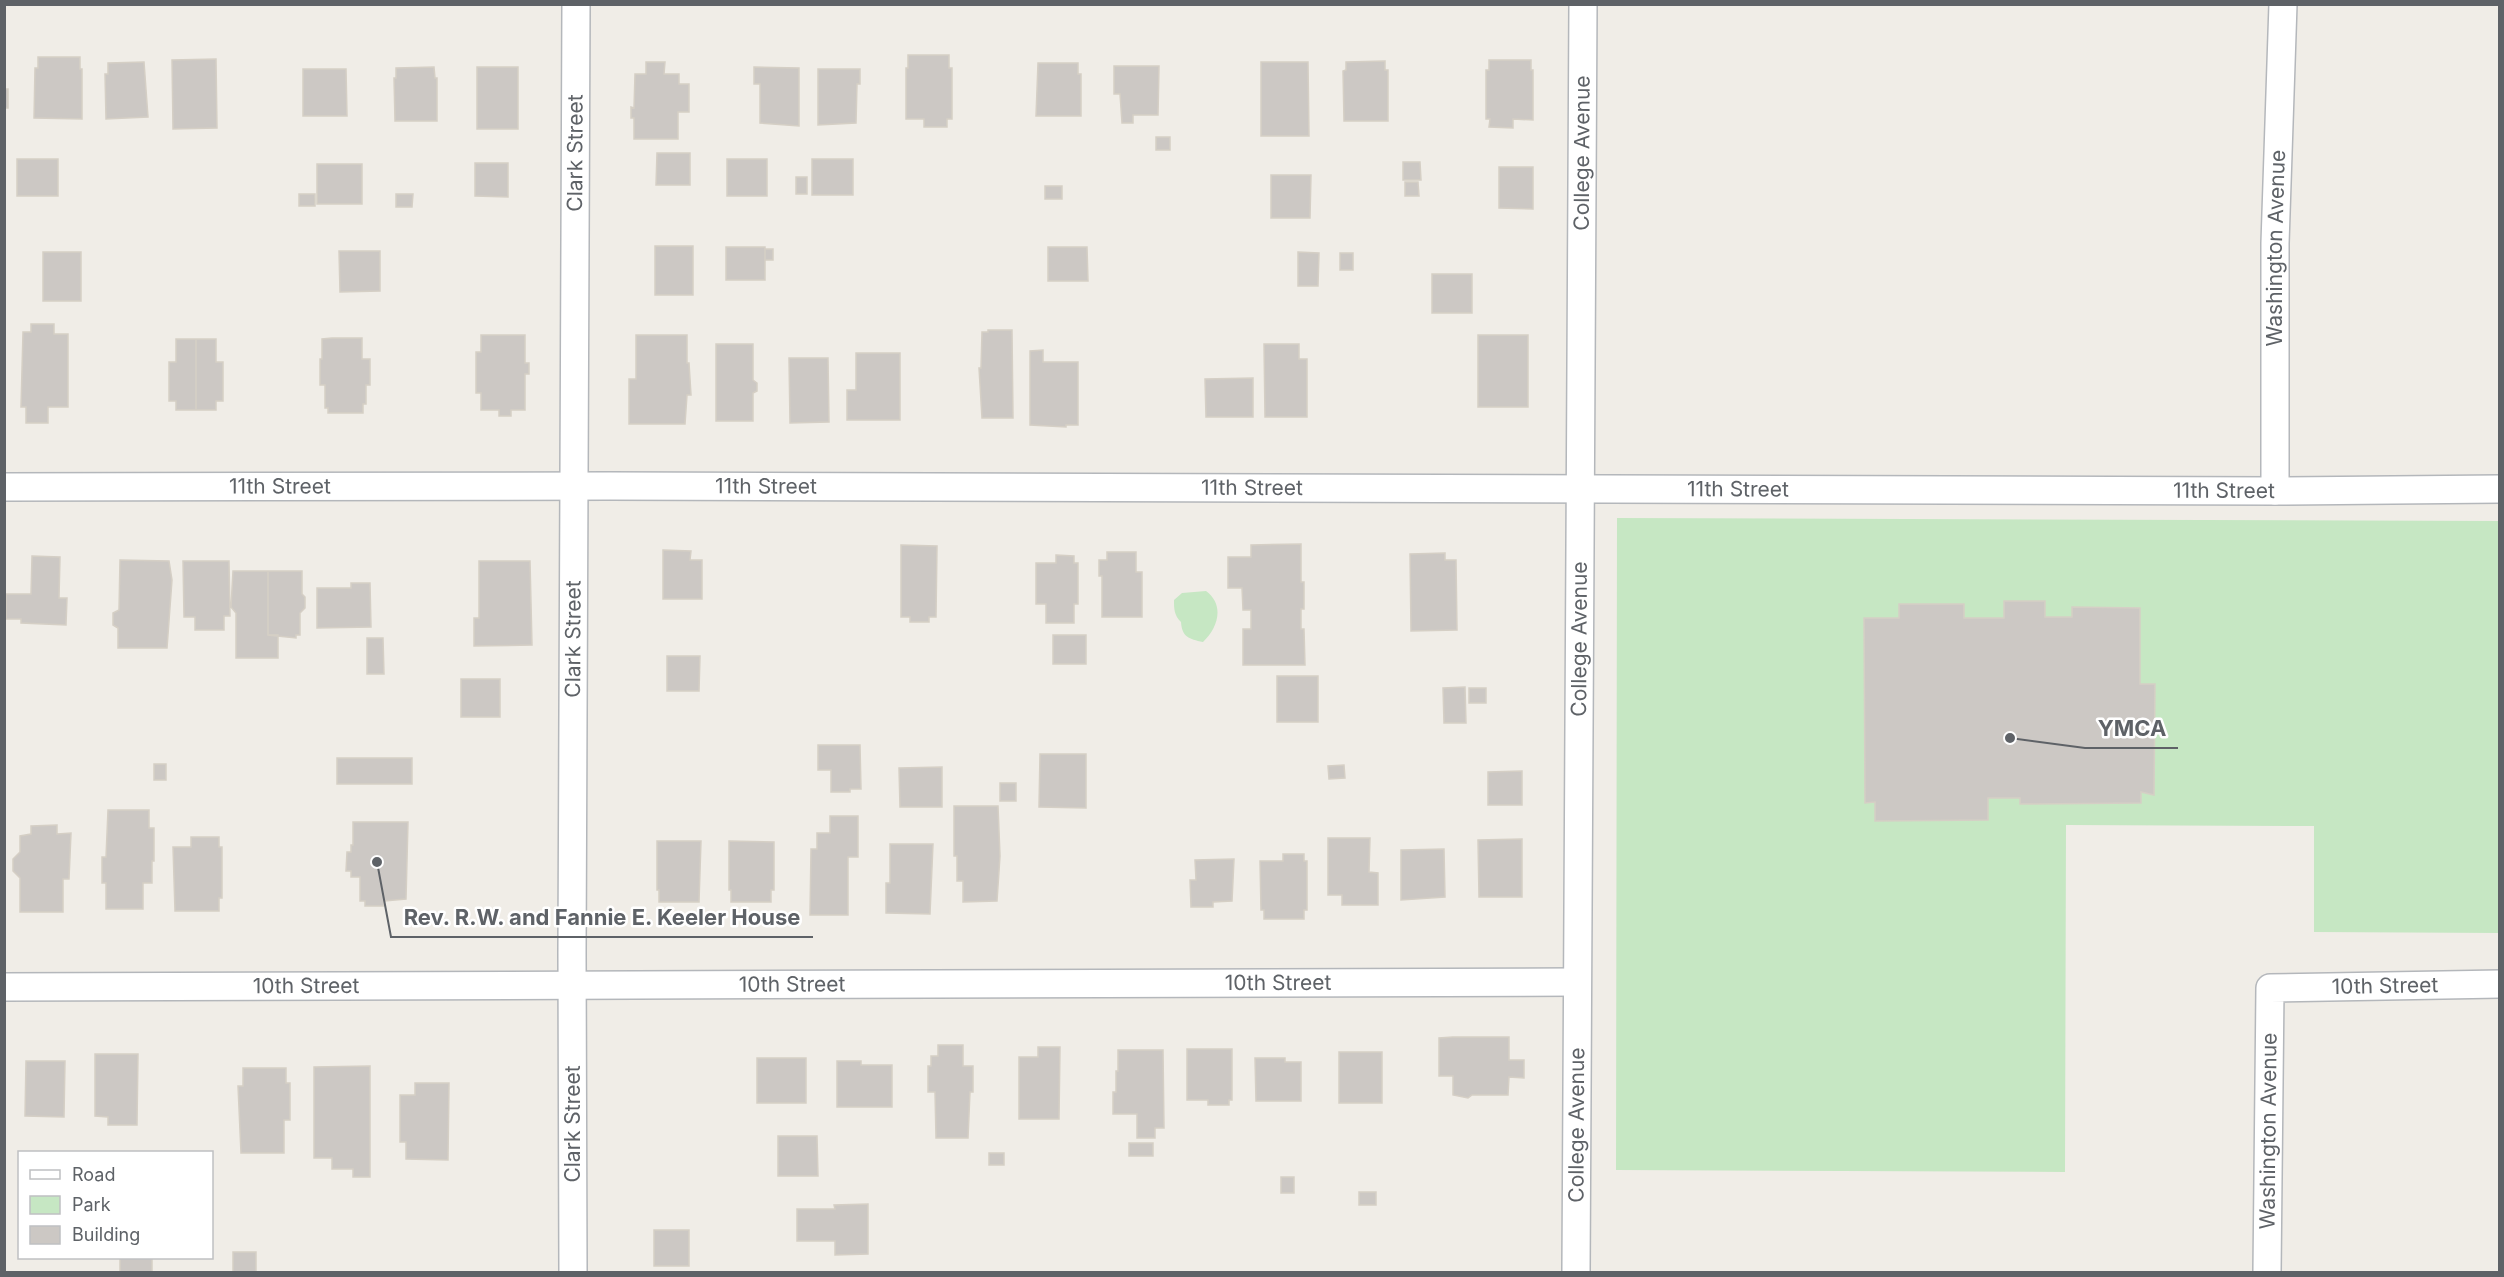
<svg xmlns="http://www.w3.org/2000/svg" width="2504" height="1277" viewBox="0 0 2504 1277" font-family="Inter,sans-serif">
<style>
.green{fill:#c6e7c3}
.building{fill:#ccc8c4;stroke:#d5cfc5;stroke-width:1.5}
.lines{fill:none;stroke-linecap:round;stroke-linejoin:round}
.street-casing{stroke:#b4b7bb;stroke-width:30}
.street{stroke:#fff;stroke-width:27}
.labels{text-anchor:middle;stroke-width:5;stroke-linejoin:round;paint-order:stroke}
.street-label{font-size:21px;fill:#5e6267;stroke:#fff}
.leader{fill:none;stroke:#5e6267;stroke-width:2}
.callout-dot{fill:#5e6267;stroke:#fff;stroke-width:2}
.callout-label{font-size:22px;text-anchor:middle;font-weight:bold;fill:#5e6267;stroke:#fff;stroke-width:5;stroke-linejoin:round;paint-order:stroke}
</style>
<rect width="100%" height="100%" fill="#f0ede7"/>
<!-- green -->
<path class="green" d="M 1617,518 L 2499,521 L 2499,933 L 2314,932 L 2314,826 L 2066,825 L 2065,1172 L 1616,1170 Z
M 1206,591 C 1225,605 1218,628 1203,642 C 1189,639 1182,637 1181,622 C 1174,615 1174,609 1174,600 L 1182,593 Z"/>
<!-- building -->
<path class="building" d="M 908,55 L 949,55 L 949,68 L 952,68 L 952,119 L 947,119 L 947,127 L 924,127 L 924,119 L 906,119 L 906,68 L 908,68 Z
M 38,57 L 80,57 L 80,69 L 82,69 L 82,119 L 34,118 L 35,68 L 38,68 Z
M 216,59 L 217,128 L 173,129 L 172,60 Z
M 1489,60 L 1531,60 L 1531,70 L 1533,70 L 1533,120 L 1513,119 L 1513,128 L 1489,127 L 1490,119 L 1486,119 L 1486,70 L 1489,70 Z
M 1385,61 L 1385,70 L 1388,70 L 1388,121 L 1344,121 L 1343,71 L 1346,70 L 1346,62 Z
M 144,62 L 148,117 L 106,119 L 105,74 L 108,74 L 108,63 Z
M 646,62 L 665,62 L 664,74 L 679,74 L 679,84 L 689,84 L 689,112 L 678,112 L 678,139 L 634,139 L 634,118 L 631,118 L 631,107 L 634,108 L 635,74 L 646,74 Z
M 1261,62 L 1308,62 L 1309,136 L 1261,136 Z
M 1038,63 L 1078,63 L 1078,74 L 1081,74 L 1081,116 L 1036,116 Z
M 1114,66 L 1159,66 L 1158,115 L 1133,115 L 1133,123 L 1122,123 L 1120,94 L 1114,94 Z
M 434,67 L 435,78 L 437,78 L 437,121 L 395,121 L 394,78 L 396,78 L 396,68 Z
M 477,67 L 518,67 L 518,129 L 477,129 Z
M 754,67 L 799,68 L 799,126 L 760,123 L 760,84 L 754,84 Z
M 303,69 L 346,69 L 347,116 L 303,116 Z
M 818,69 L 860,69 L 860,84 L 857,84 L 856,123 L 818,125 Z
M 4,89 L 8,89 L 8,108 L 4,108 Z
M 1156,137 L 1170,137 L 1170,150 L 1156,150 Z
M 657,153 L 690,153 L 690,185 L 656,185 Z
M 17,159 L 58,159 L 58,196 L 17,196 Z
M 727,159 L 767,159 L 767,196 L 727,196 Z
M 812,159 L 853,159 L 853,195 L 812,195 Z
M 1403,162 L 1420,162 L 1421,180 L 1403,180 Z
M 475,163 L 508,163 L 508,197 L 475,196 Z
M 317,164 L 362,164 L 362,204 L 317,204 Z
M 1499,167 L 1533,167 L 1533,209 L 1499,208 Z
M 1271,175 L 1311,175 L 1310,218 L 1271,218 Z
M 796,177 L 807,177 L 807,194 L 796,194 Z
M 1405,182 L 1418,182 L 1419,196 L 1405,196 Z
M 1045,186 L 1062,186 L 1062,199 L 1045,199 Z
M 299,194 L 315,194 L 315,206 L 299,206 Z
M 396,194 L 413,194 L 412,207 L 396,207 Z
M 655,246 L 693,246 L 693,295 L 655,295 Z
M 726,247 L 765,247 L 765,280 L 726,280 Z
M 1048,247 L 1087,247 L 1088,281 L 1048,281 Z
M 765,249 L 773,249 L 773,260 L 765,260 Z
M 339,251 L 380,251 L 380,291 L 340,292 Z
M 43,252 L 81,252 L 81,301 L 43,301 Z
M 1298,252 L 1319,253 L 1318,286 L 1298,286 Z
M 1340,253 L 1353,253 L 1353,270 L 1340,270 Z
M 1432,274 L 1472,274 L 1472,313 L 1432,313 Z
M 31,324 L 54,324 L 54,334 L 68,334 L 68,407 L 48,407 L 48,423 L 26,423 L 26,407 L 21,407 L 23,332 L 31,332 Z
M 988,330 L 1012,330 L 1013,418 L 982,418 L 979,368 L 981,368 L 982,332 L 988,332 Z
M 481,335 L 525,335 L 525,363 L 529,363 L 529,374 L 525,374 L 525,410 L 511,410 L 511,416 L 499,416 L 499,410 L 481,410 L 481,393 L 476,393 L 476,352 L 481,352 Z
M 636,335 L 687,335 L 687,363 L 689,363 L 691,395 L 687,395 L 685,424 L 629,424 L 629,379 L 636,379 Z
M 1478,335 L 1528,335 L 1528,407 L 1478,407 Z
M 332,338 L 362,338 L 362,359 L 370,359 L 370,385 L 366,385 L 366,404 L 363,404 L 363,413 L 328,413 L 328,408 L 325,408 L 325,385 L 320,385 L 320,359 L 322,359 L 322,339 Z
M 176,339 L 196,339 L 196,410 L 176,410 L 176,401 L 169,401 L 169,362 L 176,362 Z
M 196,339 L 216,339 L 216,362 L 223,362 L 223,401 L 216,401 L 216,410 L 196,410 Z
M 716,344 L 753,344 L 753,380 L 757,383 L 757,391 L 753,393 L 753,421 L 716,421 Z
M 1264,344 L 1299,344 L 1299,359 L 1307,359 L 1307,417 L 1265,417 Z
M 1043,350 L 1043,362 L 1078,362 L 1078,425 L 1066,425 L 1066,427 L 1030,425 L 1030,351 Z
M 856,353 L 900,353 L 900,420 L 847,420 L 847,390 L 856,390 Z
M 789,358 L 828,358 L 829,422 L 790,423 Z
M 1253,378 L 1253,417 L 1206,417 L 1205,379 Z
M 1301,544 L 1301,582 L 1304,582 L 1304,609 L 1301,609 L 1301,629 L 1304,629 L 1305,665 L 1243,665 L 1243,629 L 1251,629 L 1251,610 L 1243,610 L 1242,588 L 1228,588 L 1228,557 L 1251,557 L 1251,545 Z
M 901,545 L 937,546 L 936,617 L 929,617 L 929,622 L 910,622 L 910,617 L 901,617 Z
M 663,550 L 691,551 L 690,560 L 702,560 L 702,599 L 663,599 Z
M 1107,552 L 1136,552 L 1136,572 L 1142,572 L 1142,617 L 1102,617 L 1102,576 L 1099,576 L 1099,560 L 1107,560 Z
M 1445,553 L 1445,560 L 1456,560 L 1457,630 L 1411,631 L 1410,554 Z
M 1056,555 L 1074,556 L 1074,563 L 1078,563 L 1078,604 L 1074,604 L 1074,623 L 1046,623 L 1046,604 L 1036,604 L 1036,563 L 1056,563 Z
M 32,556 L 60,557 L 59,598 L 67,598 L 66,625 L 21,623 L 21,619 L 6,619 L 6,594 L 31,594 Z
M 120,560 L 169,561 L 172,580 L 167,648 L 118,648 L 118,628 L 113,625 L 113,613 L 119,610 Z
M 183,561 L 229,561 L 230,616 L 224,616 L 224,630 L 195,630 L 195,617 L 184,617 Z
M 479,561 L 530,561 L 532,645 L 474,646 L 474,618 L 479,618 Z
M 233,571 L 268,571 L 268,635 L 278,635 L 278,658 L 236,658 L 236,613 L 231,607 Z
M 268,571 L 302,571 L 302,594 L 305,597 L 305,608 L 300,613 L 300,635 L 296,635 L 296,638 L 268,635 Z
M 351,583 L 370,583 L 371,627 L 317,628 L 317,588 L 351,588 Z
M 2004,601 L 2045,601 L 2045,617 L 2072,617 L 2072,607 L 2140,608 L 2140,684 L 2155,684 L 2154,795 L 2141,792 L 2141,803 L 2020,804 L 2020,798 L 1988,798 L 1988,820 L 1875,821 L 1875,802 L 1865,803 L 1864,618 L 1899,618 L 1899,604 L 1964,604 L 1964,618 L 2004,618 Z
M 1053,635 L 1086,635 L 1086,664 L 1053,664 Z
M 367,638 L 383,638 L 384,674 L 367,674 Z
M 667,656 L 700,656 L 699,691 L 667,691 Z
M 1277,676 L 1318,676 L 1318,722 L 1277,722 Z
M 461,679 L 500,679 L 500,717 L 461,717 Z
M 1465,687 L 1466,723 L 1444,723 L 1443,688 Z
M 1469,688 L 1486,688 L 1486,703 L 1469,703 Z
M 818,745 L 860,745 L 861,789 L 850,789 L 850,792 L 831,792 L 831,770 L 818,770 Z
M 1040,754 L 1086,754 L 1086,808 L 1039,807 Z
M 337,758 L 412,758 L 412,784 L 337,784 Z
M 154,764 L 166,764 L 166,780 L 154,780 Z
M 1344,765 L 1345,778 L 1329,779 L 1328,766 Z
M 942,767 L 942,807 L 900,807 L 899,768 Z
M 1522,771 L 1522,805 L 1488,805 L 1488,772 Z
M 1000,783 L 1016,783 L 1016,801 L 1000,801 Z
M 954,806 L 998,806 L 1000,856 L 997,901 L 963,902 L 963,881 L 957,881 L 957,856 L 954,856 Z
M 108,810 L 149,810 L 149,828 L 154,828 L 154,861 L 152,861 L 152,883 L 143,883 L 143,909 L 106,909 L 106,883 L 102,883 L 102,857 L 106,857 Z
M 830,816 L 858,816 L 858,857 L 848,857 L 848,915 L 810,915 L 811,849 L 817,849 L 817,833 L 830,833 Z
M 353,822 L 408,822 L 406,899 L 384,901 L 384,906 L 365,906 L 365,901 L 360,901 L 360,877 L 351,877 L 351,871 L 346,871 L 347,852 L 351,852 L 351,845 L 353,845 Z
M 57,825 L 57,834 L 71,833 L 69,879 L 63,879 L 63,912 L 20,912 L 20,878 L 13,871 L 13,859 L 20,852 L 20,836 L 31,834 L 31,826 Z
M 191,837 L 219,837 L 219,847 L 222,847 L 222,898 L 219,898 L 219,911 L 175,911 L 173,847 L 191,847 Z
M 1328,838 L 1370,838 L 1369,872 L 1378,873 L 1378,905 L 1342,905 L 1342,895 L 1328,895 Z
M 1522,839 L 1522,897 L 1479,897 L 1478,840 Z
M 657,841 L 701,841 L 699,902 L 659,902 L 659,890 L 657,890 Z
M 729,841 L 774,842 L 774,890 L 771,890 L 771,902 L 731,902 L 731,890 L 729,890 Z
M 890,844 L 933,844 L 930,914 L 886,913 L 886,883 L 890,883 Z
M 1444,849 L 1445,897 L 1401,900 L 1401,850 Z
M 1283,854 L 1304,854 L 1304,861 L 1307,861 L 1307,910 L 1304,910 L 1304,919 L 1264,919 L 1264,910 L 1261,910 L 1260,861 L 1283,861 Z
M 1234,859 L 1232,901 L 1213,902 L 1213,907 L 1191,907 L 1190,880 L 1196,880 L 1195,860 Z
M 1453,1037 L 1509,1037 L 1509,1060 L 1524,1060 L 1524,1078 L 1509,1077 L 1508,1095 L 1472,1095 L 1468,1098 L 1453,1095 L 1453,1076 L 1439,1076 L 1439,1038 Z
M 938,1045 L 963,1045 L 963,1066 L 973,1066 L 973,1092 L 970,1092 L 968,1138 L 936,1138 L 935,1092 L 928,1092 L 928,1066 L 931,1066 L 931,1056 L 938,1056 Z
M 1038,1047 L 1060,1047 L 1059,1119 L 1019,1119 L 1019,1057 L 1038,1057 Z
M 1187,1049 L 1232,1049 L 1232,1100 L 1229,1100 L 1229,1105 L 1208,1105 L 1208,1100 L 1187,1100 Z
M 1118,1050 L 1163,1050 L 1164,1128 L 1155,1128 L 1155,1138 L 1137,1138 L 1137,1114 L 1113,1114 L 1113,1092 L 1116,1092 L 1116,1071 L 1118,1071 Z
M 1339,1052 L 1382,1052 L 1382,1103 L 1339,1103 Z
M 95,1054 L 138,1054 L 137,1125 L 108,1125 L 108,1117 L 95,1116 Z
M 757,1058 L 806,1058 L 806,1103 L 757,1103 Z
M 1255,1058 L 1285,1058 L 1285,1062 L 1301,1062 L 1301,1101 L 1256,1101 Z
M 26,1061 L 65,1061 L 64,1117 L 25,1116 Z
M 837,1061 L 861,1061 L 861,1065 L 892,1065 L 892,1107 L 837,1107 Z
M 370,1066 L 370,1177 L 353,1177 L 353,1169 L 332,1169 L 332,1158 L 314,1158 L 314,1067 Z
M 243,1068 L 286,1068 L 286,1083 L 290,1083 L 290,1120 L 284,1120 L 284,1153 L 241,1153 L 238,1086 L 243,1086 Z
M 415,1083 L 449,1083 L 448,1160 L 406,1159 L 406,1142 L 400,1142 L 400,1095 L 415,1095 Z
M 778,1136 L 817,1136 L 818,1176 L 778,1176 Z
M 1129,1143 L 1153,1143 L 1153,1156 L 1129,1156 Z
M 989,1153 L 1004,1153 L 1004,1165 L 989,1165 Z
M 1281,1177 L 1294,1177 L 1294,1193 L 1281,1193 Z
M 1359,1192 L 1376,1192 L 1376,1205 L 1359,1205 Z
M 868,1204 L 868,1254 L 835,1255 L 835,1241 L 797,1241 L 797,1209 L 835,1209 L 834,1205 Z
M 654,1230 L 689,1230 L 689,1266 L 654,1266 Z
M 233,1252 L 256,1252 L 256,1272 L 233,1272 Z
M 120,1258 L 152,1258 L 152,1272 L 120,1272 Z"/>
<g class="lines">
<!-- street casing -->
<g class="street-casing">
<g id="street">
<path id="s1" d="M 4,487 L 610,486 L 2275,491 L 2500,489"/>
<path id="s2" d="M 2275,491 L 2275,243 L 2283,4"/>
<path id="s3" d="M 4,987 L 1577,982"/>
<path id="s4" d="M 573,1272 L 572,953 L 576,4"/>
<path id="s5" d="M 1576,1272 L 1583,4"/>
<path id="s6" d="M 2267,1272 L 2270,988 L 2500,984"/>
</g>
</g>
<!-- street -->
<use href="#street" class="street"/>
</g>
<g class="labels">
<!-- street labels -->
<g class="street-label">
<text dy="7" stroke="none"><textPath href="#s4" startOffset="1119">Clark Street</textPath></text>
<text dy="7" stroke="none"><textPath href="#s5" startOffset="1119">College Avenue</textPath></text>
<text dy="7" stroke="none"><textPath href="#s2" startOffset="243">Washington Avenue</textPath></text>
<text dy="7" stroke="none"><textPath href="#s1" startOffset="276">11th Street</textPath></text>
<text dy="7" stroke="none"><textPath href="#s1" startOffset="762">11th Street</textPath></text>
<text dy="7" stroke="none"><textPath href="#s1" startOffset="1248">11th Street</textPath></text>
<text dy="7" stroke="none"><textPath href="#s1" startOffset="1734">11th Street</textPath></text>
<text dy="7" stroke="none"><textPath href="#s1" startOffset="2220">11th Street</textPath></text>
<text dy="7" stroke="none"><textPath href="#s4" startOffset="633">Clark Street</textPath></text>
<text dy="7" stroke="none"><textPath href="#s5" startOffset="633">College Avenue</textPath></text>
<text dy="7" stroke="none"><textPath href="#s3" startOffset="1274">10th Street</textPath></text>
<text dy="7" stroke="none"><textPath href="#s3" startOffset="788">10th Street</textPath></text>
<text dy="7" stroke="none"><textPath href="#s3" startOffset="302">10th Street</textPath></text>
<text dy="7" stroke="none"><textPath href="#s6" startOffset="399">10th Street</textPath></text>
<text transform="translate(573 1124) rotate(-90)" y="7">Clark Street</text>
<text dy="7" stroke="none"><textPath href="#s5" startOffset="147">College Avenue</textPath></text>
<text dy="7" stroke="none"><textPath href="#s6" startOffset="141">Washington Avenue</textPath></text>
</g>
</g>
<!-- callouts -->
<path class="leader" d="M2010 738L2085 748H2178M377 862L391 937H813"/>
<g class="callout-dot">
<circle cx="2010" cy="738" r="6"/>
<circle cx="377" cy="862" r="6"/>
</g>
<g class="callout-label">
<text x="2132" y="736">YMCA</text>
<text x="602" y="925">Rev. R.W. and Fannie E. Keeler House</text>
</g>
<!-- border -->
<rect width="2504" height="1277" fill="none" stroke="#5e6267" stroke-width="12"/>
<!-- legend -->
<rect x="18" y="1151" width="195" height="108" fill="#ffffff" stroke="#bfc0c2" stroke-width="1.5"/>
<rect x="30" y="1170" width="30" height="9" fill="#ffffff" stroke="#bfc0c2" stroke-width="1.5"/>
<text x="72" y="1181" font-size="18" fill="#5e6267">Road</text>
<rect x="30" y="1196" width="30" height="18" fill="#c6e7c3" stroke="#bfc0c2" stroke-width="1.5"/>
<text x="72" y="1211" font-size="18" fill="#5e6267">Park</text>
<rect x="30" y="1226" width="30" height="18" fill="#ccc8c4" stroke="#bfc0c2" stroke-width="1.5"/>
<text x="72" y="1241" font-size="18" fill="#5e6267">Building</text>
</svg>
